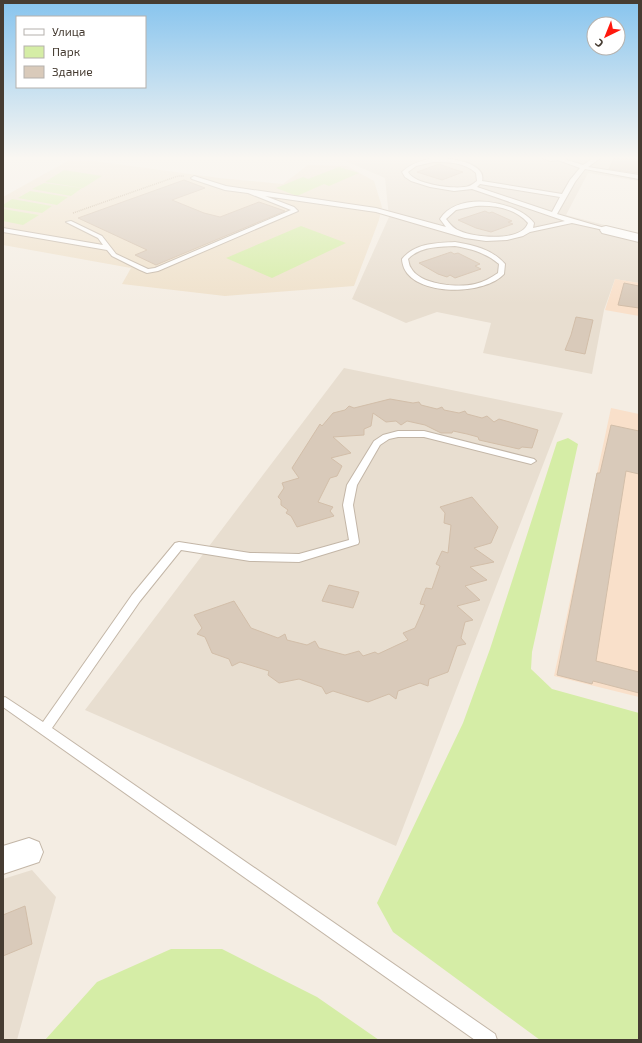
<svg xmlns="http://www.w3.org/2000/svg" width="642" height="1043" viewBox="0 0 642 1043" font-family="'Exo 2',sans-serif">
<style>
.residential{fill:#e8ded0}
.commercial{fill:#f9e0ca}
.education{fill:#efe1cb}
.green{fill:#d5eda6}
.building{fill:#d9caba;stroke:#d2bea9}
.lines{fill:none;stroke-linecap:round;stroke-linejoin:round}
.service-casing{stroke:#c3b6a7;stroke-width:2}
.minor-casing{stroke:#c3b6a7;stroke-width:2}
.path{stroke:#c3ae94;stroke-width:1.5;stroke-dasharray:1 1;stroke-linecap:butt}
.service{fill:#fff;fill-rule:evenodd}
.minor{fill:#fff;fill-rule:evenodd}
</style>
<rect width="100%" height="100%" fill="#f4ede3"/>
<!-- residential -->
<path class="residential" d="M 336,157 L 639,157 L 639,181 L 588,173 L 566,215 L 639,234 L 639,283 L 615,279 L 604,310 L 592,374 L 483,353 L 491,323 L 437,312 L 406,323 L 352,299 L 389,217 L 385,178 Z
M 344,368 L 563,413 L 396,846 L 85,710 Z
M 32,870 L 56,897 L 17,1040 L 3,1040 L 3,879 Z"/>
<!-- commercial -->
<path class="commercial" d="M 615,279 L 639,283 L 639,316 L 605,310 Z
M 611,408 L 639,414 L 639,697 L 554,676 Z"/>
<!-- education -->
<path class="education" d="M 73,158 L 219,178 L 283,184 L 308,165 L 347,166 L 374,181 L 382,207 L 379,220 L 354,286 L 225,296 L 122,284 L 131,268 L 3,245 L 3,197 Z"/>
<!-- green -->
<path class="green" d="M 339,167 L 359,173 L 329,186 L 324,184 L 297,196 L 276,188 L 303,177 L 308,179 Z
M 64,170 L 102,176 L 83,188 L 45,182 Z
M 44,183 L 82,188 L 71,196 L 32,189 Z
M 30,191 L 68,197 L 57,205 L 18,198 Z
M 12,199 L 52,206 L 42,213 L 3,207 L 3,205 Z
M 3,209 L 39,215 L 23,225 L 3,221 Z
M 301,226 L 346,243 L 272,278 L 226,258 Z
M 568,438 L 578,444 L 532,652 L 531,669 L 552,689 L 639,713 L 639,1040 L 540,1040 L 393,932 L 377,903 L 463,723 L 490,649 L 557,442 Z
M 171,949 L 222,949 L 317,997 L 379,1040 L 45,1040 L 97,982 Z"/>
<!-- building -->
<path class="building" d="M 615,157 L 639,157 L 639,173 L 609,169 Z
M 439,164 L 456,170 L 463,172 L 442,180 L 417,172 Z
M 184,180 L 205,188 L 172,200 L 204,213 L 220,217 L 259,202 L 285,211 L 156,265 L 135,255 L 147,250 L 78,218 Z
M 485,211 L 489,213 L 492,212 L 512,221 L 508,222 L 513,224 L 491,232 L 476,228 L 458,220 Z
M 451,252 L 454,254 L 458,253 L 480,264 L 475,266 L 481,269 L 455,278 L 450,275 L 447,277 L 438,274 L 419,263 Z
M 624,283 L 639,286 L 639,308 L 618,305 Z
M 576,317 L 593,320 L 585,354 L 565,350 L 571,335 Z
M 390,399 L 413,403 L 419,402 L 421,405 L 437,409 L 442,407 L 444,410 L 459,413 L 465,411 L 467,414 L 482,418 L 487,416 L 494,422 L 499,419 L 538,430 L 532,448 L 522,447 L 519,449 L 479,440 L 478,437 L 467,434 L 453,431 L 452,433 L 441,433 L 425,425 L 407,421 L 401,425 L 396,421 L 386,422 L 373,413 L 371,426 L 364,429 L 364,435 L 333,437 L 351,453 L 331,458 L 342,466 L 337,476 L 330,478 L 318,502 L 333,507 L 330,511 L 334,516 L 297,527 L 291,516 L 286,513 L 288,510 L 281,505 L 281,500 L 278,497 L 284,488 L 282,483 L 299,478 L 292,468 L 320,424 L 322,426 L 333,413 L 345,410 L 349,406 L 354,408 Z
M 611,425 L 639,431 L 639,474 L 626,471 L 596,661 L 639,672 L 639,693 L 593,681 L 592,684 L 557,675 L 597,473 L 600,473 Z
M 472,497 L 498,527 L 491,543 L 474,548 L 494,562 L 470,567 L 487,580 L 465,586 L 480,600 L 457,606 L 473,620 L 465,622 L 461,638 L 466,644 L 457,646 L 448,672 L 429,679 L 428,686 L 420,683 L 398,691 L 396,699 L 389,694 L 368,702 L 333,691 L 326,694 L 322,687 L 299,679 L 279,683 L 268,675 L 269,671 L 240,662 L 232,666 L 229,659 L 212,653 L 205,637 L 197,634 L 202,628 L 194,615 L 234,601 L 251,628 L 278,638 L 285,634 L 287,640 L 307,645 L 315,641 L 319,648 L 345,655 L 359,651 L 363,656 L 375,652 L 378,654 L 408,640 L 403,633 L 415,628 L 425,605 L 420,604 L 422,598 L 426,588 L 432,589 L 440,566 L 436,564 L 442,551 L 448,553 L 451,525 L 444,523 L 445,513 L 440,507 Z
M 329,585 L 359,592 L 353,608 L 322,601 Z
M 25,906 L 32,944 L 3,956 L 3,915 Z"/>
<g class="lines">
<!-- service casing -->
<g class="service-casing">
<path id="service" d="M 540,157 L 567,157 L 564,159 L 583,165 L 595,157 L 602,157 L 588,167 L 639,175 L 639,179 L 585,169 L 575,182 L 557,214 L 608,229 L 608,231 L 572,223 L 530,232 L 523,236 L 507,240 L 486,241 L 465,238 L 376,212 L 265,196 L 294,207 L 298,211 L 158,271 L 147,273 L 140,270 L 112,256 L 107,250 L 3,232 L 3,228 L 103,245 L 98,238 L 66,222 L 71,221 L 102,236 L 116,254 L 148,269 L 155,268 L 291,210 L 248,193 L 225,190 L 192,179 L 191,178 L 194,176 L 226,186 L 376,208 L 446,227 L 440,219 C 457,191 516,200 534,223 L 533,228 L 565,221 L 472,189 L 454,191 L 430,187 L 411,181 L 405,177 L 402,172 C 410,164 422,160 434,158 C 446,157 487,162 482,181 L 562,194 L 570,180 L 580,168 L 558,160 L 551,161 ZM 433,162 C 449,162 464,162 476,173 L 477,181 C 473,184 469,187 464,187 C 451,189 414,184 408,172 L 416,166 ZM 480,184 L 560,197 L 552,212 L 477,187 ZM 476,206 C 494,205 515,208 528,223 C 522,242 475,238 460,231 C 454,229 450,224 446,219 L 456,210 Z
M 455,242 C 473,245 492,249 505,264 L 504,274 C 485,295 417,297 404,268 C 403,265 402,262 402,259 C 415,243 436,243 455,242 ZM 455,246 C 472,249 486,253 499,264 L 498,273 C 491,278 483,282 475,284 C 458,288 420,285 411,268 C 409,266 409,262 408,259 C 420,246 439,247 455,246 Z
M 398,431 L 424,431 L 534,459 L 536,461 L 531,464 L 424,437 L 398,437 L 389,439 L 380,445 L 357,485 L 353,505 L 359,542 L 358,544 L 299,562 L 250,561 L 181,550 L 140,601 L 52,728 L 495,1034 L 497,1040 L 475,1040 L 3,707 L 3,698 L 5,697 L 43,722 L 132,595 L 175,543 L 179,542 L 250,553 L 299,554 L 349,540 L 343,505 L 347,485 L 374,441 L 383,435 Z"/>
</g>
<!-- minor casing -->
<g class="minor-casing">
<path id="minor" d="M 606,226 L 639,234 L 639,242 L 602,233 L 600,230 L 602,227 Z
M 29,838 L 39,842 L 43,852 L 39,862 L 3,874 L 3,846 Z"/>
</g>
<!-- path -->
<path class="path" d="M 73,213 L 178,176 L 184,176"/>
<!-- service -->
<use href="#service" class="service"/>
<!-- minor -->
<use href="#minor" class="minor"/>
</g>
<!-- sky -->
<linearGradient id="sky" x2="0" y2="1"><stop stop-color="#87c4ee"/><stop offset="0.52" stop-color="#faf7f2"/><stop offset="1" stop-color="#faf7f2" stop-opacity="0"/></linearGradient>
<rect width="642" height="304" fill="url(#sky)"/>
<!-- border -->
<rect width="642" height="1043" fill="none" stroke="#463c32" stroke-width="8"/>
<!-- legend -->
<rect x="16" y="16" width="130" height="72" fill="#ffffff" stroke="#b5b1ad"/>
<rect x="24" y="29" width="20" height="6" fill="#ffffff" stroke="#b5b1ad"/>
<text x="52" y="36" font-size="12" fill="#463c32">Улица</text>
<rect x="24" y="46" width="20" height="12" fill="#d5eda6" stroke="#b5b1ad"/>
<text x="52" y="56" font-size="12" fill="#463c32">Парк</text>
<rect x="24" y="66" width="20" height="12" fill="#d9caba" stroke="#b5b1ad"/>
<text x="52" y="76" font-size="12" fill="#463c32">Здание</text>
<!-- north arrow -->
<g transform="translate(606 36) rotate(223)"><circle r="19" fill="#ffffff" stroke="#b5b1ad"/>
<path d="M0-3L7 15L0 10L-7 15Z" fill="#ff190e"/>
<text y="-6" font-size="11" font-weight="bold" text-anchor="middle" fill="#463c32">С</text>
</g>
</svg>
